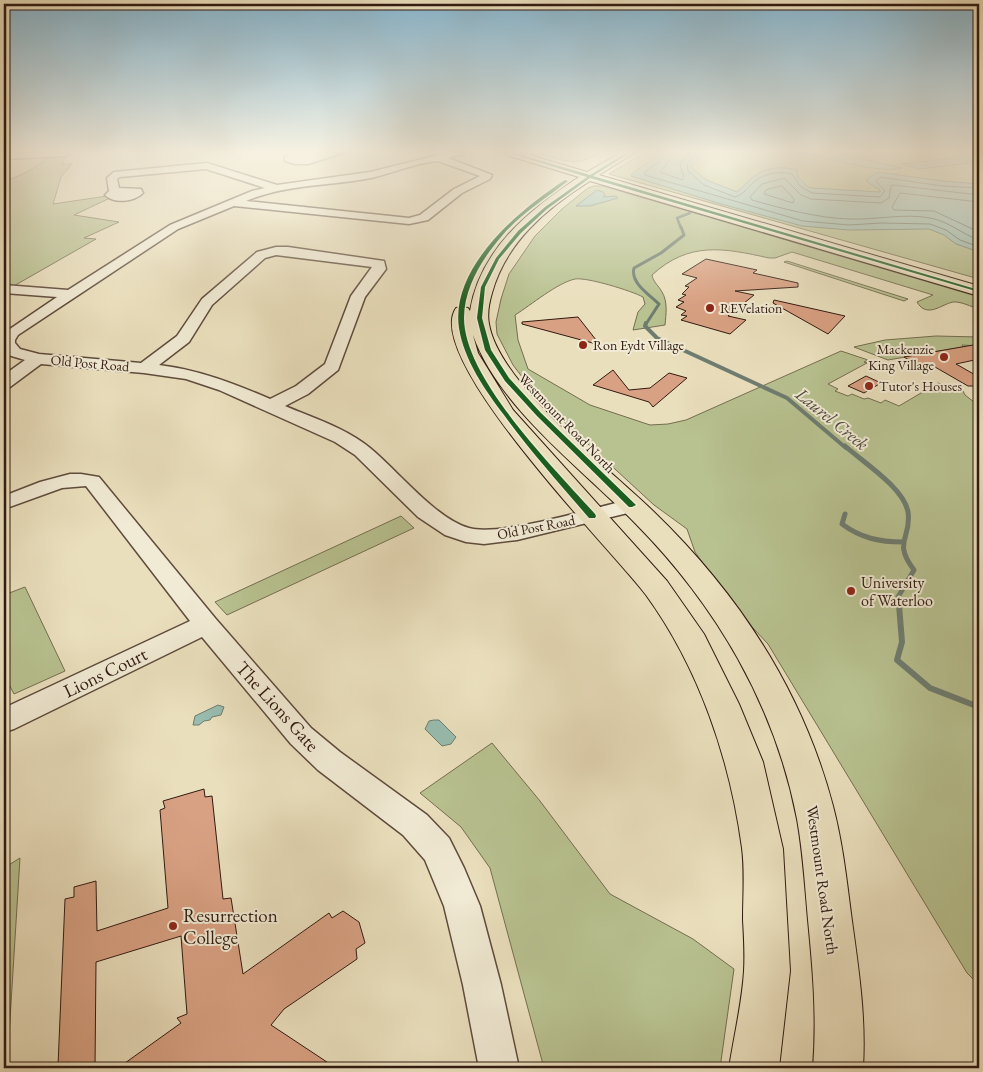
<svg xmlns="http://www.w3.org/2000/svg" width="983" height="1072" viewBox="0 0 983 1072" font-family="'EB Garamond',serif">
<style>
.green{fill:#b8c190;stroke:#746e50}
.water{fill:#98bdb0;stroke:#6e7c70}
.lines{fill:none;stroke-linecap:round;stroke-linejoin:round}
.shore{stroke:#646c60;stroke-width:1}
.stream-far4{stroke:#6e7c70;stroke-width:2.5}
.stream-far3{stroke:#6e7c70;stroke-width:3}
.stream-far2{stroke:#6e7c70;stroke-width:4}
.stream-far1{stroke:#6e7c70;stroke-width:5}
.stream{stroke:#6e7c70;stroke-width:6}
.building{fill:#d9a183;stroke:#301a11}
.minor-casing{stroke:#5e4b3c;stroke-width:3}
.major-casing{stroke:#301a11;stroke-width:2}
.minor{fill:#f1ead4;fill-rule:evenodd}
.major{fill:#eadfbd;fill-rule:evenodd}
.cycleway-casing{stroke:#f1ead4;stroke-width:3}
.cycleway{fill:#1b5e20;fill-rule:evenodd}
.poi-dot{fill:#8f2418;stroke:#f1ead4;stroke-width:2}
.labels{text-anchor:middle;stroke-width:4;stroke-linejoin:round;paint-order:stroke}
.far-poi-label{font-size:14px;fill:#301a11;stroke:#f1ead4;text-anchor:start}
.far-street-label{font-size:14px;fill:#301a11;stroke:#f1ead4}
.poi-label{font-size:16px;fill:#301a11;stroke:#f1ead4;text-anchor:start}
.street-label{font-size:16px;fill:#301a11;stroke:#f1ead4}
.water-label{font-size:18px;font-style:italic;fill:#4f4b41;stroke:#f1ead4}
.near-street-label{font-size:19px;fill:#301a11;stroke:#f1ead4}
.near-poi-label{font-size:19px;fill:#301a11;stroke:#f1ead4;text-anchor:start}
</style>
<rect width="100%" height="100%" fill="#eadfbd"/>
<filter id="stains"><feTurbulence type="fractalNoise" baseFrequency=".004" numOctaves="4"/><feColorMatrix values="0 0 0 0 .2 0 0 0 0 .09 0 0 0 0 .02 0 0 0 .5 -.17"/></filter>
<radialGradient id="worn" r=".72"><stop offset=".6" stop-color="#630" stop-opacity="0"/><stop offset="1" stop-color="#630" stop-opacity=".3"/></radialGradient>
<!-- green -->
<path class="green" d="M 539,153 L 601,153 C 574,167 567,161 539,153 Z
M 644,153 L 979,153 L 979,279 L 609,174 Z
M 66,155 L 62,164 L 72,164 L 61,177 L 53,204 L 107,196 L 110,198 L 74,215 L 119,222 L 84,238 L 96,239 L 12,287 L 4,287 L 4,182 L 27,172 L 51,156 Z
M 594,186 L 603,186 L 979,297 L 979,309 C 972,307 960,301 953,302 C 942,304 927,319 917,302 L 933,295 L 792,252 L 775,258 L 769,258 C 724,248 689,241 652,275 C 653,282 659,286 662,292 C 668,302 666,314 665,325 L 633,330 L 638,312 L 645,304 L 643,297 C 632,291 587,277 575,279 C 557,283 531,305 515,315 L 518,340 L 528,369 L 590,405 L 650,425 L 668,424 L 686,420 L 841,351 L 868,360 L 864,362 L 867,363 L 828,384 L 838,389 L 835,391 L 848,396 L 852,394 L 864,399 L 868,398 L 881,403 L 885,400 L 899,406 L 938,383 L 963,391 L 965,395 L 979,406 L 979,985 L 967,973 L 768,644 L 737,611 L 695,552 L 687,529 L 654,505 L 539,399 L 513,365 L 497,334 L 496,322 L 501,299 L 509,274 L 535,236 L 562,209 L 588,188 Z
M 787,261 L 908,299 L 904,301 L 784,262 Z
M 936,336 L 979,337 L 979,346 L 962,345 L 963,347 L 888,360 L 854,347 L 885,340 Z
M 401,516 L 414,528 L 227,615 L 215,602 Z
M 25,587 L 65,671 L 14,694 L 4,675 L 4,595 Z
M 492,743 L 540,801 L 610,894 L 693,939 L 734,969 L 720,1068 L 544,1068 L 490,868 L 461,827 L 420,793 Z
M 20,858 L 7,1068 L 4,1068 L 4,868 Z"/>
<!-- water -->
<path class="water" d="M 662,153 L 703,153 L 691,167 L 706,180 L 737,192 C 744,187 748,180 755,176 C 766,167 783,166 797,170 L 798,177 L 808,187 L 812,188 L 880,192 L 880,190 L 867,182 L 867,179 L 878,172 L 943,181 L 979,184 L 979,252 L 956,244 L 944,235 L 929,229 L 849,230 L 802,226 L 721,204 L 631,176 C 633,172 657,157 662,153 Z
M 799,153 L 837,153 L 902,168 C 876,174 827,157 799,153 Z
M 979,153 L 979,160 L 962,164 L 919,169 L 901,164 L 947,159 L 965,154 Z
M 597,190 L 603,192 L 605,195 L 603,197 L 616,196 L 618,198 L 590,206 L 576,206 Z
M 218,705 L 224,707 L 221,715 L 212,717 L 210,720 L 204,721 L 199,725 L 193,725 L 195,716 Z
M 434,720 L 439,720 L 456,737 L 451,744 L 442,746 L 425,729 L 429,721 Z"/>
<g class="lines">
<!-- shore -->
<path class="shore" d="M 664,153 L 662,159 L 645,172 L 645,175 L 803,221 L 849,225 L 881,223 L 930,224 L 946,230 L 960,240 L 979,247
M 671,153 L 669,161 L 660,172 L 682,180 L 684,177 L 680,165 L 688,153
M 696,153 L 687,164 L 688,171 L 704,185 L 735,197 C 744,194 747,188 754,182 C 764,173 779,171 792,174 L 800,186 L 812,193 L 880,197 L 885,191 L 876,181 L 880,177 L 942,186 L 979,188
M 782,186 L 794,199 L 793,203 L 764,194 L 766,190 Z
M 979,195 L 893,185 L 891,186 L 889,198 L 881,203 L 811,199 L 801,195 L 784,178 L 762,184 L 750,197 L 752,200 C 784,209 817,218 850,219 C 877,220 903,213 930,218 C 948,221 962,234 979,240
M 979,202 L 900,193 L 892,207 L 894,210 L 934,211 L 979,232"/>
<!-- stream-far4 -->
<path class="stream-far4" d="M 681,228 L 677,218 L 690,213"/>
<!-- stream-far3 -->
<path class="stream-far3" d="M 646,324 L 659,304 C 650,295 630,283 634,268 L 661,253 L 684,235 L 681,227"/>
<!-- stream-far2 -->
<path class="stream-far2" d="M 646,323 L 645,326 L 657,338 L 787,398 L 846,448"/>
<!-- stream-far1 -->
<path class="stream-far1" d="M 845,446 C 863,462 904,488 908,512 C 912,539 892,541 914,570 L 898,597 L 899,606
M 845,514 L 842,524 C 861,538 879,542 903,542"/>
<!-- stream -->
<path class="stream" d="M 899,605 L 902,642 L 897,660 L 930,688 L 979,707"/>
</g>
<!-- building -->
<path class="building" d="M 706,259 L 757,270 L 753,273 L 798,283 L 798,287 L 735,291 L 754,295 L 728,316 L 746,320 L 730,334 L 681,320 L 687,316 L 681,315 L 686,311 L 676,307 L 684,302 L 678,300 L 686,295 L 682,294 L 689,287 L 685,286 L 697,278 L 682,274 Z
M 774,300 L 845,316 L 828,334 L 773,303 Z
M 578,317 L 600,345 L 522,324 L 522,322 Z
M 979,344 L 979,359 L 956,364 L 979,377 L 979,386 L 968,386 L 935,367 L 923,369 L 904,357 Z
M 613,370 L 629,390 L 650,388 L 669,373 L 687,378 L 653,407 L 649,402 L 593,385 Z
M 866,376 L 881,383 L 864,393 L 848,386 Z
M 204,789 L 205,797 L 212,796 L 223,899 L 231,898 L 243,974 L 329,913 L 332,918 L 343,911 L 359,922 L 365,943 L 356,949 L 357,959 L 284,1009 L 271,1025 L 336,1068 L 218,1068 L 210,1062 L 206,1068 L 118,1068 L 181,1023 L 177,1018 L 187,1014 L 181,936 L 96,962 L 95,1068 L 69,1068 L 69,1062 L 58,1066 L 65,899 L 74,897 L 74,887 L 96,881 L 97,931 L 168,908 L 160,810 L 165,808 L 163,801 Z"/>
<g class="lines">
<!-- minor casing -->
<g class="minor-casing">
<path id="minor" d="M 4,153 L 70,153 L 66,156 L 4,159 Z
M 292,153 L 343,153 L 308,164 L 295,164 L 285,161 L 285,157 Z
M 447,153 L 466,153 L 448,158 L 492,175 L 490,179 L 462,193 L 428,220 L 409,224 L 234,206 L 178,229 L 18,335 L 15,340 L 15,343 L 20,349 L 39,354 L 141,363 L 177,336 L 202,299 L 257,252 L 276,247 L 288,247 L 384,261 L 386,269 L 365,297 L 338,370 L 308,394 L 285,406 C 313,418 346,428 370,448 C 397,470 436,519 469,528 C 501,537 596,507 632,499 L 640,500 L 643,505 L 640,510 L 517,540 L 484,544 L 466,542 L 445,535 L 418,517 L 355,455 L 335,442 L 219,390 L 186,379 L 144,373 L 41,364 L 10,387 L 4,388 L 4,375 L 25,360 L 8,355 L 4,350 L 4,333 L 57,297 L 4,293 L 4,285 L 68,290 L 170,225 L 252,191 L 265,188 L 206,169 L 120,177 L 117,179 L 119,188 L 141,189 L 143,193 C 134,202 114,204 105,195 L 109,191 L 107,178 L 114,172 L 207,163 L 277,185 L 370,172 ZM 438,161 L 480,176 L 454,189 L 420,215 L 409,218 L 246,201 C 286,184 330,186 371,178 C 393,173 415,163 438,161 ZM 276,255 L 372,267 L 351,296 L 325,364 L 296,386 L 270,399 C 233,383 199,370 159,365 L 189,342 L 212,305 L 265,258 Z
M 70,474 L 81,474 L 99,477 L 215,618 L 311,728 L 340,752 L 427,815 L 449,838 L 464,868 L 480,906 L 501,985 L 519,1068 L 479,1068 L 463,985 L 444,906 L 425,860 L 403,835 L 318,770 L 291,744 L 202,637 L 14,729 L 4,732 L 4,708 L 190,621 L 86,486 L 62,488 L 4,509 L 4,496 L 40,482 Z"/>
</g>
<!-- major casing -->
<g class="major-casing">
<path id="major" d="M 505,153 L 523,153 L 587,172 L 620,153 L 634,153 L 599,175 L 979,286 L 979,296 L 590,181 C 547,208 506,242 492,293 C 489,303 487,314 489,324 C 499,384 610,469 654,512 C 739,594 803,692 833,806 C 843,844 847,883 852,921 C 859,971 866,1018 863,1068 L 813,1068 C 817,1017 813,971 808,920 C 805,886 803,852 797,819 C 775,705 716,605 635,523 C 581,468 499,408 473,335 L 478,353 L 513,410 L 667,581 L 704,634 L 739,704 L 763,762 L 783,849 L 790,971 L 779,1068 L 729,1068 C 734,1036 742,1003 744,971 C 745,954 744,937 743,920 C 743,896 745,871 742,848 C 730,759 699,668 646,595 C 614,552 421,358 456,308 L 462,307 L 468,308 L 470,311 C 480,249 530,209 579,177 L 506,155 Z"/>
</g>
<!-- minor -->
<use href="#minor" class="minor"/>
<!-- major -->
<use href="#major" class="major"/>
<!-- cycleway casing -->
<g class="cycleway-casing">
<path id="cycleway" d="M 514,153 L 590,175 L 626,153 L 630,153 L 593,176 L 979,290 L 979,292 L 590,178 L 547,209 L 521,233 L 499,259 L 485,287 L 482,318 L 491,350 L 509,378 L 541,413 L 636,505 L 632,507 L 629,507 L 537,416 L 505,381 L 485,350 L 477,318 L 481,287 L 496,258 L 518,231 L 545,207 L 587,177 L 509,153 Z
M 565,180 L 568,181 C 544,200 521,213 501,237 C 482,259 464,288 464,318 C 464,379 555,469 595,514 L 596,516 L 595,518 L 589,518 C 560,484 530,451 504,415 C 485,390 464,360 459,328 C 450,267 520,209 565,180 Z"/>
</g>
<!-- cycleway -->
<use href="#cycleway" class="cycleway"/>
</g>
<!-- sky -->
<linearGradient id="sky" x2="0" y2="1"><stop stop-color="#88b8d2"/><stop offset="0.5" stop-color="#f6f1e1"/><stop offset="1" stop-color="#f6f1e1" stop-opacity="0"/></linearGradient>
<rect width="983" height="303" fill="url(#sky)"/>
<!-- markers -->
<g class="poi-dot">
<circle cx="710" cy="308" r="5"/>
<circle cx="583" cy="345" r="5"/>
<circle cx="944" cy="357" r="5"/>
<circle cx="869" cy="386" r="5"/>
<circle cx="851" cy="591" r="5"/>
<circle cx="173" cy="926" r="5"/>
</g>
<g class="labels">
<!-- far-poi labels -->
<g class="far-poi-label">
<text x="720" y="313">REVelation</text>
<text x="593" y="350">Ron Eydt Village</text>
<text x="934" y="354" text-anchor="end">Mackenzie<tspan x="934" dy="16">King Village</tspan></text>
<text x="879" y="391">Tutor's Houses</text>
</g>
<!-- far-street labels -->
<g class="far-street-label">
<text transform="translate(90 363) rotate(5)" y="5">Old Post Road</text>
<text transform="translate(567 423) rotate(46)" y="5">Westmount Road North</text>
<text transform="translate(536 527) rotate(-11)" y="5">Old Post Road</text>
</g>
<!-- poi labels -->
<g class="poi-label">
<text x="861" y="588">University<tspan x="861" dy="18">of Waterloo</tspan></text>
</g>
<!-- street labels -->
<g class="street-label">
<text transform="translate(823 880) rotate(82)" y="6">Westmount Road North</text>
</g>
<!-- water labels -->
<g class="water-label">
<text transform="translate(832 419) rotate(39)" y="6">Laurel Creek</text>
</g>
<!-- near-street labels -->
<g class="near-street-label">
<text transform="translate(105 672) rotate(-26)" y="7">Lions Court</text>
<text transform="translate(278 706) rotate(48)" y="7">The Lions Gate</text>
</g>
<!-- near-poi labels -->
<g class="near-poi-label">
<text x="183" y="922">Resurrection<tspan x="183" dy="22">College</tspan></text>
</g>
</g>
<!-- margin -->
<rect width="983" height="1072" fill="none" stroke="#eadfbd" stroke-width="20"/>
<rect x="5" y="5" width="973" height="1062" fill="none" stroke="#301a11" stroke-width="2.5"/>
<rect x="10" y="10" width="963" height="1052" fill="none" stroke="#301a11"/>
<rect width="100%" height="100%" filter="url(#stains)"/>
<rect width="100%" height="100%" fill="url(#worn)"/>
</svg>
